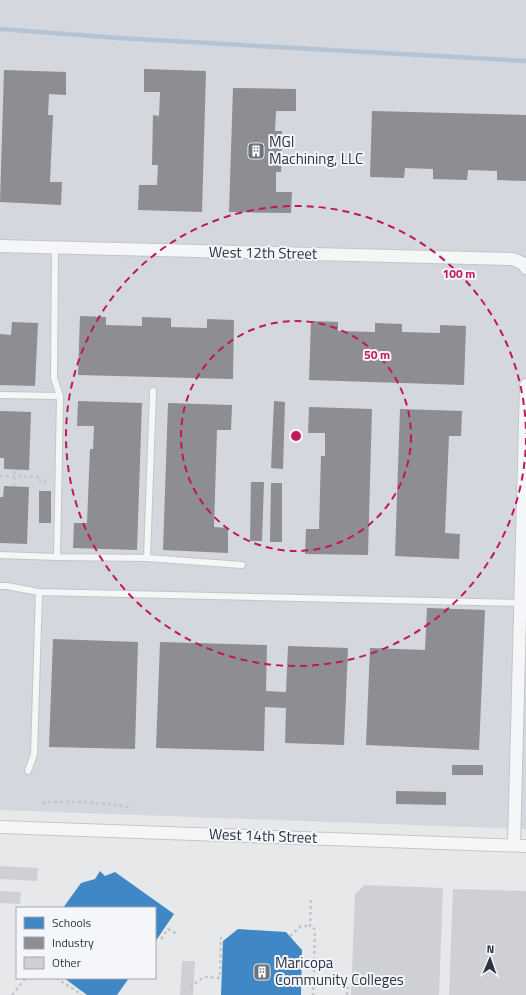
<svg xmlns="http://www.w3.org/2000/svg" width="526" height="995" viewBox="0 0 526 995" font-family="'Titillium Web',sans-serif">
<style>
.built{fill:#d4d7dd}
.schools{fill:#3f88c5}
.industry{fill:#8d8d92}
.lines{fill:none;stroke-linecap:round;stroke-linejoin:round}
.stream{stroke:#b4c4d5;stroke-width:4.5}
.building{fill:#ced0d3}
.lane-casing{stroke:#c4c6c8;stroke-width:8}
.street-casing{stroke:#c4c6c8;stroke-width:14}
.path{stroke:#c5c6ca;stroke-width:2.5;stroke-dasharray:3 3;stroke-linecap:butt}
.lane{stroke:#f5f6f7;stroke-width:6}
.street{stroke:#f5f6f7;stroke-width:12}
.ring{fill:none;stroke:#c2185b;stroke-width:2;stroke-dasharray:7 5}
.labels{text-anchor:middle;stroke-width:4;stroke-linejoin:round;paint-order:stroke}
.poi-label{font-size:15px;fill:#2b3445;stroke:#f4f6f9;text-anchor:start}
.street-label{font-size:15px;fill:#2b3445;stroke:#f4f6f9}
.centre{fill:#c2185b;stroke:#f4f6f9;stroke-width:2}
.ring-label{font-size:12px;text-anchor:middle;font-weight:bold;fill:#c2185b;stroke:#f4f6f9;stroke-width:4;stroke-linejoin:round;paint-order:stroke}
</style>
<rect width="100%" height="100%" fill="#e6e8ea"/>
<!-- built -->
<path class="built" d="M 0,0 L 526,0 L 526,829 L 0,810 Z"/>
<!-- schools -->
<path class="schools" d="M 100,871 L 105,876 L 115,872 L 174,914 L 155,942 L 155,908 L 63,908 L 81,883 L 95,879 Z
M 238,929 L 286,932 L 302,950 L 301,995 L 221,995 L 223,941 Z
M 64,978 L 129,978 L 117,995 L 87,995 Z"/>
<!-- industry -->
<path class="industry" d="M 144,69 L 206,71 L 202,212 L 138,210 L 139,185 L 157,185 L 158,165 L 152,165 L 153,115 L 159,116 L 160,92 L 144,92 Z
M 4,70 L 66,72 L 66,95 L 49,94 L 48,115 L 53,115 L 50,182 L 62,182 L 61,205 L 0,202 Z
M 233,88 L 296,89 L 296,111 L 276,111 L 275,131 L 282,131 L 281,172 L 276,172 L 276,192 L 292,192 L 291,213 L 229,212 Z
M 372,111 L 526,115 L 526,181 L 497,180 L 497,171 L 468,170 L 467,180 L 433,179 L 433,169 L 405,168 L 404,178 L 370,177 Z
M 80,316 L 106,317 L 106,325 L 142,326 L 142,317 L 171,318 L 171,327 L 207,328 L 207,319 L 234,320 L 233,379 L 78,375 Z
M 311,321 L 338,322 L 338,331 L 375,332 L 375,323 L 402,324 L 402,332 L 440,333 L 440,325 L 466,326 L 464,385 L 309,380 Z
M 12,322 L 38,323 L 35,386 L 0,385 L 0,334 L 11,335 Z
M 78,401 L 142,403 L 137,550 L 73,548 L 74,523 L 87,523 L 90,449 L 93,449 L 94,426 L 77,426 Z
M 274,401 L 285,402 L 283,469 L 271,468 Z
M 168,403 L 232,405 L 231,430 L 217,430 L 214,527 L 228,528 L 228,553 L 163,550 Z
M 309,407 L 372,409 L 368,555 L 305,554 L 306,529 L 319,529 L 321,456 L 325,456 L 325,433 L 308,433 Z
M 400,409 L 462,411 L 461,436 L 449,436 L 445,533 L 460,534 L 459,559 L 395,556 Z
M 0,411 L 31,412 L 29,470 L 4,469 L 4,458 L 0,458 Z
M 251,482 L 264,482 L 262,541 L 250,541 Z
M 271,483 L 282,483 L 282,542 L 270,542 Z
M 4,486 L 29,487 L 27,544 L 0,543 L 0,497 L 3,497 Z
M 39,491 L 51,491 L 51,523 L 39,523 Z
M 427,608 L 485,610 L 479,750 L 366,745 L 370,648 L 425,650 Z
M 53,639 L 138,642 L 135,749 L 49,747 Z
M 160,642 L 267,645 L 266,691 L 286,692 L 288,646 L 348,648 L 344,745 L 285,743 L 286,708 L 265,707 L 264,751 L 156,748 Z
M 452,765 L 483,765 L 483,775 L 452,775 Z
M 396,791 L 446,792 L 446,805 L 396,804 Z"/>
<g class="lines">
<!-- stream -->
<path class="stream" d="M 0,29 L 119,38 L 526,61"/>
</g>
<!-- building -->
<path class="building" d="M 0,866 L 38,868 L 37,881 L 0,879 Z
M 365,885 L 443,888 L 439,995 L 351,995 L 355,894 Z
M 453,889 L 526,891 L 526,995 L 449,995 Z
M 0,891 L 21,892 L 20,904 L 0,903 Z
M 182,961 L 195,961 L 193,995 L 180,995 Z"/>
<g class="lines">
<!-- lane casing -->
<g class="lane-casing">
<path id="lane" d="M 0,395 L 60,396
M 0,555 L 57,557 L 60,396 L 54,378 L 55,248
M 57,557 L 147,558 L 242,565
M 147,558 L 153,391
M 0,586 L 7,586 L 39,592 L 520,603
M 28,771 L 34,754 L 39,592"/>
</g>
<!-- street casing -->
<g class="street-casing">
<path id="street" d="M 0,246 L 513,259 L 524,264 L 526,268
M 0,827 L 526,846
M 514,845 L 526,385"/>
</g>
<!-- path -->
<path class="path" d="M 0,476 L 40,477 L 40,482 L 48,482
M 14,486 L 15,469
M 42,803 C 72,800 99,803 129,807
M 311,900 L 310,926 L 312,926 L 315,930 L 313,995
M 290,936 L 301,926 L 310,926
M 161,939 L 168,929 L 177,934
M 56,978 L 81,994 L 81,995
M 190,987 L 204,977 L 220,978 L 221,937
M 12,995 L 25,979
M 347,995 L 347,988 L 352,988"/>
<!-- lane -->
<use href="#lane" class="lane"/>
<!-- street -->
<use href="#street" class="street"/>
</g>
<!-- distance rings -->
<g class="ring">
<circle cx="296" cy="436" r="115"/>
<path d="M526 438A230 230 0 1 1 526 434"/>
</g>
<!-- icons -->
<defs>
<g id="building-square" transform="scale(0.9)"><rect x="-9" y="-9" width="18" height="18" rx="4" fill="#6c737f" stroke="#f4f6f9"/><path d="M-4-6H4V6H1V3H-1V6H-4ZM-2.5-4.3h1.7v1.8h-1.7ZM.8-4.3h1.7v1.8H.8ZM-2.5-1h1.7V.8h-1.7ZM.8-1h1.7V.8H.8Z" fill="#fff"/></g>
</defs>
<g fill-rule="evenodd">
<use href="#building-square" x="256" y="151"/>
<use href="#building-square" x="262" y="972"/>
</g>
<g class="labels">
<!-- poi labels -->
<g class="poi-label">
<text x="269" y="147">MGI<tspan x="269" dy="17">Machining, LLC</tspan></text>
<text x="275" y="968">Maricopa<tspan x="275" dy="17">Community Colleges</tspan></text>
</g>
<!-- street labels -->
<g class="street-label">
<text transform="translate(263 253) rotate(1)" y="5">West 12th Street</text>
<text transform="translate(263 836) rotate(2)" y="5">West 14th Street</text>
</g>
</g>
<circle cx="296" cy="436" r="6" class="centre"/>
<g class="ring-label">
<text x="459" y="278">100 m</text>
<text x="377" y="359">50 m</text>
</g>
<!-- legend -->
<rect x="16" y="907" width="140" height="72" fill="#f4f6f9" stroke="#a4a8b1"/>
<rect x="24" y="917" width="20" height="12" fill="#3f88c5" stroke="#a4a8b1"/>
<text x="52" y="927" font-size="12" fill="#2b3445">Schools</text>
<rect x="24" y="937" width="20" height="12" fill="#8d8d92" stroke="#a4a8b1"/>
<text x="52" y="947" font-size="12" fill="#2b3445">Industry</text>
<rect x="24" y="957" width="20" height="12" fill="#ced0d3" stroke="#a4a8b1"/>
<text x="52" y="967" font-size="12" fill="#2b3445">Other</text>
<!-- north arrow -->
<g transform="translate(490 959) rotate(2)" stroke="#f4f6f9" stroke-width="3" paint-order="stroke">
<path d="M0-3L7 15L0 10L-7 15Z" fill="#2b3445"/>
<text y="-6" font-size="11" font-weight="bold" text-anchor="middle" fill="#2b3445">N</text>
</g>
</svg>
